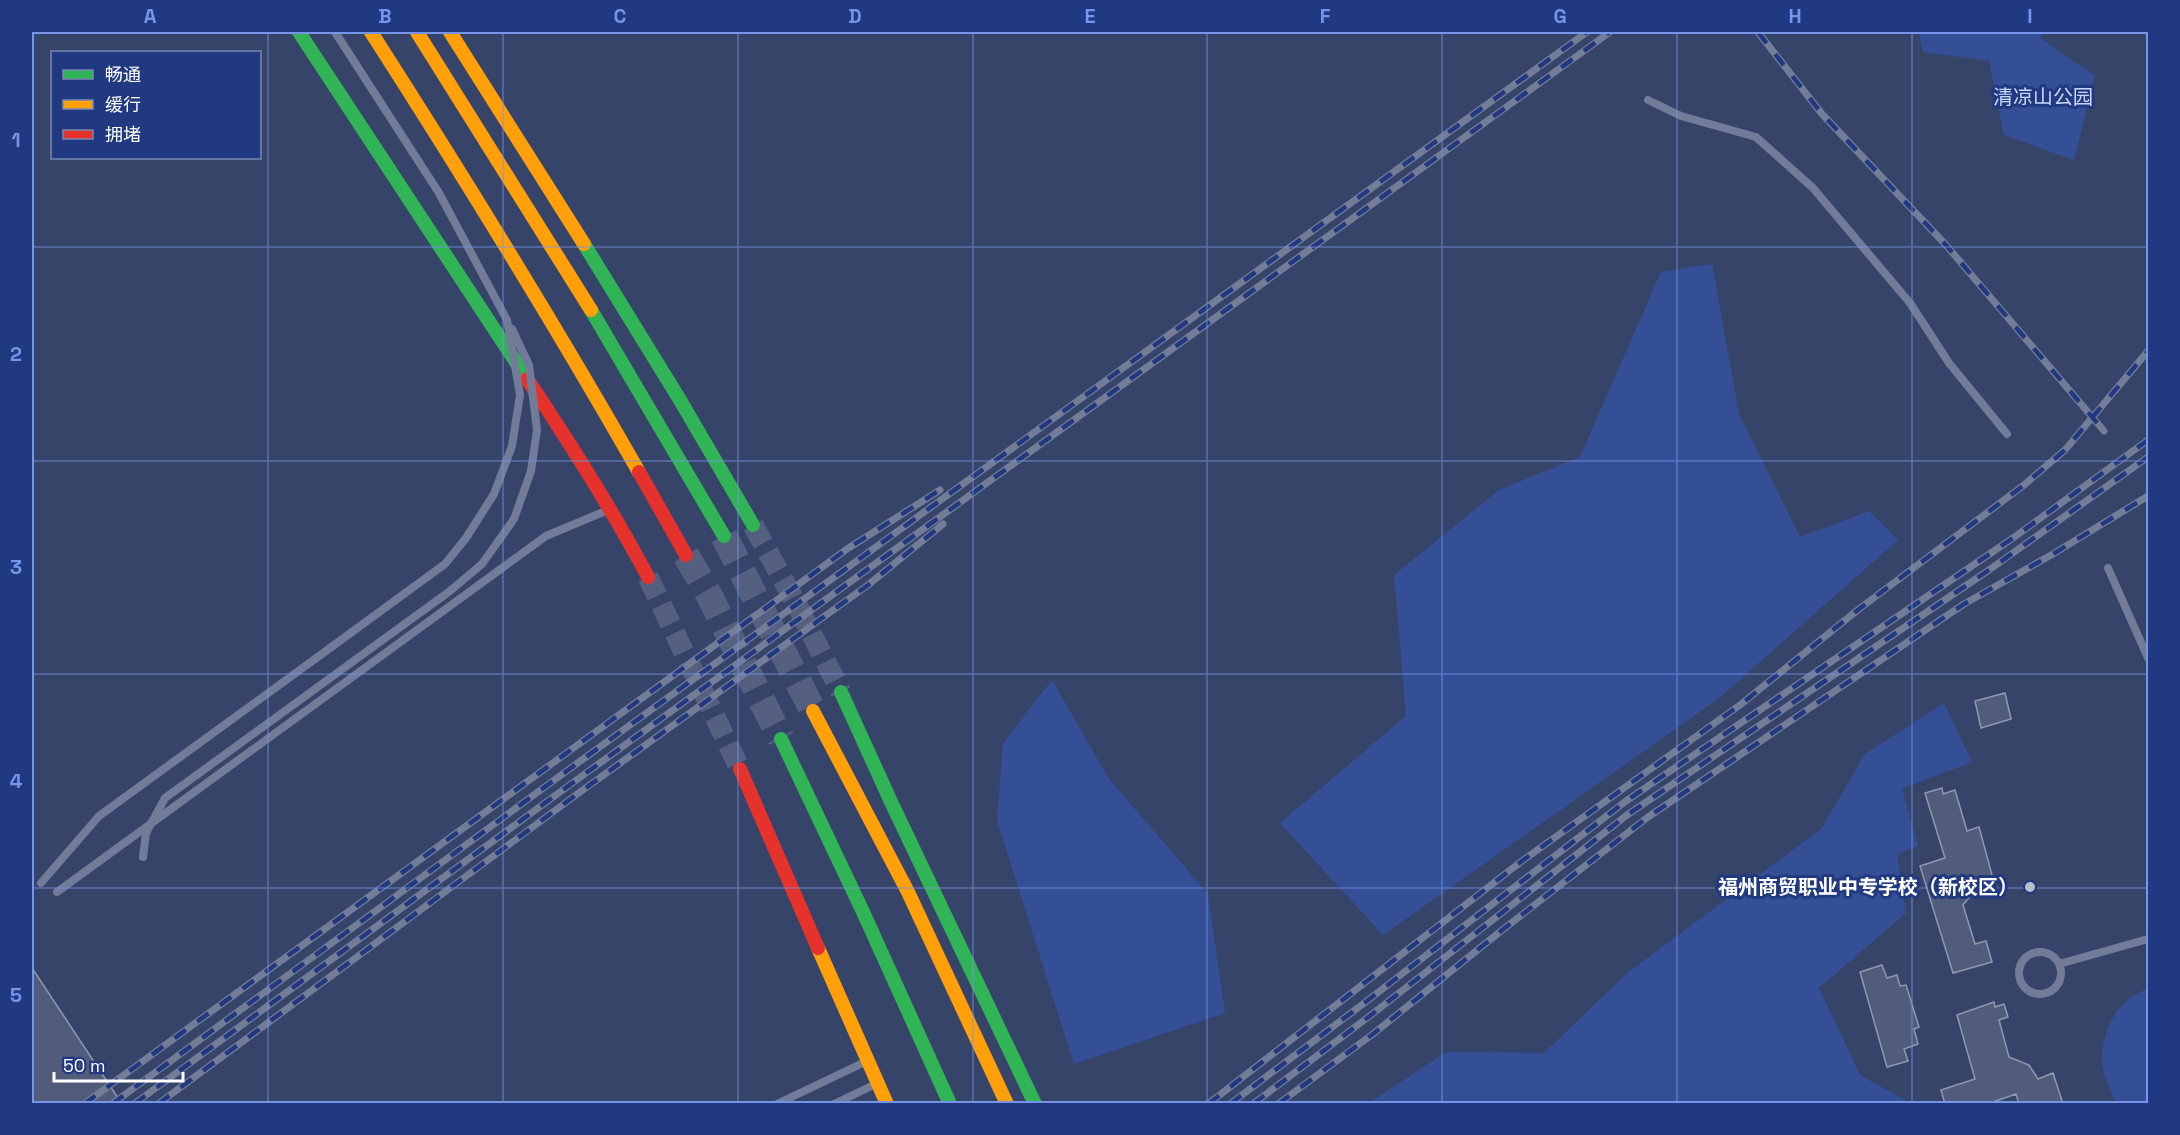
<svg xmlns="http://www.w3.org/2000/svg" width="2180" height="1135" viewBox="0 0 2180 1135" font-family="'Space Grotesk','Noto Sans SC',sans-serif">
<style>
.green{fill:#354f97}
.building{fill:#515c7a;stroke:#9098af;stroke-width:1.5}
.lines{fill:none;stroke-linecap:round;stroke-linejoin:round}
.secondary-tunnel{stroke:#556080;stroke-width:21;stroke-dasharray:21 10;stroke-linecap:butt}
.highway-tunnel{stroke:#556080;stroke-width:27;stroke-dasharray:27 14;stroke-linecap:butt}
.lane{stroke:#727b98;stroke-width:8}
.fast{stroke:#30b455;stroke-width:14}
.slow{stroke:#ff9f0a;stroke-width:14}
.jam{stroke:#e5322d;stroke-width:14}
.rail-casing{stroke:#737d98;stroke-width:7}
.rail{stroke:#213980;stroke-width:4.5;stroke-dasharray:14;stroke-linecap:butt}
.lane-bridge{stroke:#727b98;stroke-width:8}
.grid{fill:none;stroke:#7795e8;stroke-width:1.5;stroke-opacity:0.55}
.poi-dot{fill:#b9becb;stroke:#213980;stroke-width:2}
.labels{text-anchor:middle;stroke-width:6;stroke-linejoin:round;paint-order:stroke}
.park-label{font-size:20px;fill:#cad6f6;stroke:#213980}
.poi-label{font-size:20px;font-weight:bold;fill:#fff;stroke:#213980;text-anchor:end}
.neatline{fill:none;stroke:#7795e8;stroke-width:2}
.grid-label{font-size:20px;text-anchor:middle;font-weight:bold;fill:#7795e8}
</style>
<rect width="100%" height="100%" fill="#37446a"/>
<!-- green -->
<path class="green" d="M 1919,32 L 2044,32 L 2040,38 L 2095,76 L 2074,160 L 2004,135 L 1989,61 L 1923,52 Z
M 1712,264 L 1739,414 L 1800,537 L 1869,511 L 1898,540 L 1718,699 L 1383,935 L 1280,823 L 1406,716 L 1394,575 L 1499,490 L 1580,457 L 1661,272 Z
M 1052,680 L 1109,779 L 1208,894 L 1225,1013 L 1074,1064 L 997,820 L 1003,743 Z
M 1944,703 L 1972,762 L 1902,789 L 1918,846 L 1897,854 L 1906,913 L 1819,988 L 1860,1075 L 1910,1103 L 1369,1103 L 1446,1052 L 1544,1053 L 1626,974 L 1821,829 L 1865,754 Z
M 2148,989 L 2148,1103 L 2116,1103 C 2111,1091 2103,1076 2102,1063 C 2101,1032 2117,998 2148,989 Z"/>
<!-- building -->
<path class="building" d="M 2005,693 L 2011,719 L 1981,728 L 1975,701 Z
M 1942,788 L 1943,794 L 1955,790 L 1967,831 L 1979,827 L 1992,875 L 1975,880 L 1973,893 L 1963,905 L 1975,944 L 1986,941 L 1992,962 L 1953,973 L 1920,866 L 1945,858 L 1925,793 Z
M 1882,965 L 1887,978 L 1897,975 L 1900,986 L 1906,985 L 1919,1027 L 1914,1029 L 1918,1044 L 1904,1049 L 1908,1061 L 1887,1067 L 1860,972 Z
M 32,968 L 122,1104 L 32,1104 Z
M 1994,1002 L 1995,1007 L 2004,1004 L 2008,1017 L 1999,1020 L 2009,1057 L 2029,1065 L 2038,1079 L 2053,1073 L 2063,1104 L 2019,1104 L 2016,1094 L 1987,1104 L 1945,1104 L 1941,1090 L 1975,1079 L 1957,1015 Z"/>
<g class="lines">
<!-- secondary-tunnel -->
<path class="secondary-tunnel" d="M 753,525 L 798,607 L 841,692
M 648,577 L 740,769"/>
<!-- highway-tunnel -->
<path class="highway-tunnel" d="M 724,536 L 813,711
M 686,555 L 709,595 L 781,739"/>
<!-- lane -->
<path class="lane" d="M 1648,100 L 1681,116 L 1756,137 L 1813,188 L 1910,303 L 1949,363 L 2007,434
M 2108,568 L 2148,658
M 41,883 L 99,816 L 315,659
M 57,892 L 546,536 L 608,510
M2019 973a21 21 0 1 1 42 0a21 21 0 1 1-42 0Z
M 2059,964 L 2148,939
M 777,1104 L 867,1061
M 834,1104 L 876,1084"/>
<!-- fast -->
<path class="fast" d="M 299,32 L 527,379
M 584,244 L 680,400 L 753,525
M 591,310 L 724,536
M 841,692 L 892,804 L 1035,1104
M 781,739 L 864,914 L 950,1104"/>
<!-- slow -->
<path class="slow" d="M 371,32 C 464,177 554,323 639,472
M 417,32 L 591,310
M 450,32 L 584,244
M 813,711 L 908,892 L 1007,1104
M 818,948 L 887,1104"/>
<!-- jam -->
<path class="jam" d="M 527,379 C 570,443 612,509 648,577
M 639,472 L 686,555
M 740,769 L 818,948"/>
<!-- rail casing -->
<g class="rail-casing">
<path id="rail" d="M 1758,32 L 1822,114 L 1946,245 L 2104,431
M 84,1104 L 847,549 L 940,490
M 112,1104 L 568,770 L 1587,32
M 134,1104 L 575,781 L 1610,32
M 158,1104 L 580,792 L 868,585 L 943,524
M 1208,1104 L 1522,861 L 1740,705 L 1859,609 L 2024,485 L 2065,450 L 2148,351
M 1230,1104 L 1363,1004 L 1626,801 L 2013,538 L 2148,440
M 1253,1104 L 1371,1015 L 1627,815 L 1989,570 L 2148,457
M 1278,1104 L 1373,1034 L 1501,931 L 1648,817 L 1964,604 L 2053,554 L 2148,496"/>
</g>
<!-- rail -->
<use href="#rail" class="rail"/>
<!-- lane-bridge -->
<path class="lane-bridge" d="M 315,659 L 445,564 L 466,538 L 494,494 L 512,446 L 520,395 L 507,320 L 439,193 L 335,32
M 143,857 L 146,833 L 165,798 L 450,591 L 482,564 L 514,519 L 531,471 L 537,430 L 529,365 L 512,329"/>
</g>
<!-- grid -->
<path class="grid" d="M 268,32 L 268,1104M 503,32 L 503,1104M 738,32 L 738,1104M 973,32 L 973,1104M 1207,32 L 1207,1104M 1442,32 L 1442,1104M 1677,32 L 1677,1104M 1912,32 L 1912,1104M 32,247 L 2148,247M 32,461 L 2148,461M 32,674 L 2148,674M 32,888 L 2148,888"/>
<!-- markers -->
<circle class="poi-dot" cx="2030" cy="887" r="6"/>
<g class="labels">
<!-- park labels -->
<g class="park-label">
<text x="2043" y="104">清凉山公园</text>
</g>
<!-- poi labels -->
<g class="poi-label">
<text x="2018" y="894">福州商贸职业中专学校（新校区）</text>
</g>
</g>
<!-- border -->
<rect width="2180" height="1135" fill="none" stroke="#213980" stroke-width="66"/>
<!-- legend -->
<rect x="51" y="51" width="210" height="108" fill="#213980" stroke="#7a88b3" stroke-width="1.5"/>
<rect x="63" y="70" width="30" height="9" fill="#30b455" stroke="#7a88b3" stroke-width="1.5"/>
<text x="105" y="81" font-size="18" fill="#ffffff">畅通</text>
<rect x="63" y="100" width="30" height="9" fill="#ff9f0a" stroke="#7a88b3" stroke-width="1.5"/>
<text x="105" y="111" font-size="18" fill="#ffffff">缓行</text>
<rect x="63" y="130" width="30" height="9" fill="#e5322d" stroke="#7a88b3" stroke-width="1.5"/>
<text x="105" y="141" font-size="18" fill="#ffffff">拥堵</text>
<!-- scale -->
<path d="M54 1072v9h129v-9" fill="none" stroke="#ffffff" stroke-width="3"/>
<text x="63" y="1072" font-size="18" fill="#ffffff" stroke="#213980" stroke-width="4.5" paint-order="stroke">50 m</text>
<rect x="33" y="33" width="2114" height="1069" class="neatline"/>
<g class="grid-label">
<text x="150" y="23">A</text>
<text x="385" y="23">B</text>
<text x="620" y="23">C</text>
<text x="855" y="23">D</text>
<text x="1090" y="23">E</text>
<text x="1325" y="23">F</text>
<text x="1560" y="23">G</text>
<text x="1795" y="23">H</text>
<text x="2030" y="23">I</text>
<text x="16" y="147">1</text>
<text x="16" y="361">2</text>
<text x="16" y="574">3</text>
<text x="16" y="788">4</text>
<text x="16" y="1002">5</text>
</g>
</svg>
